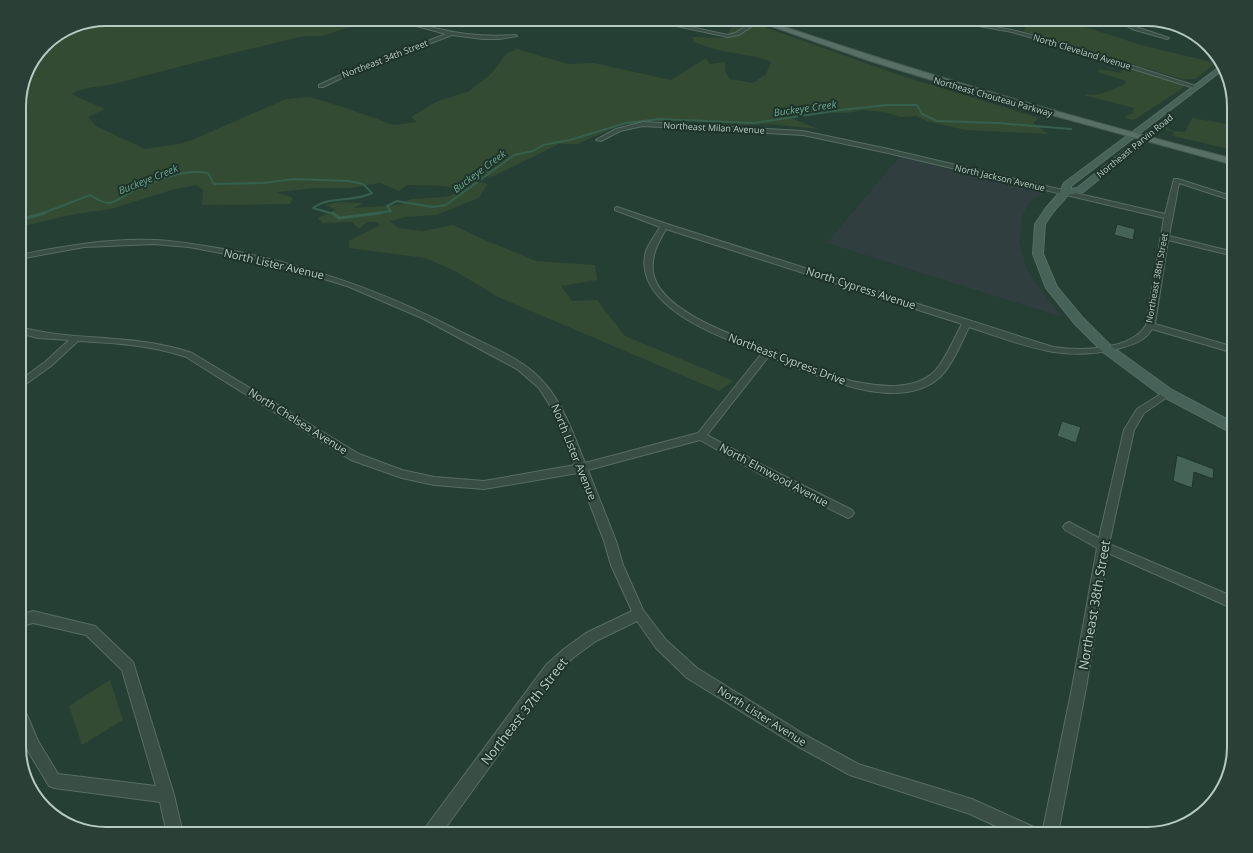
<svg xmlns="http://www.w3.org/2000/svg" width="1253" height="853" viewBox="0 0 1253 853" font-family="'Open Sans',sans-serif">
<style>
.medical{fill:#313e40}
.green{fill:#334b32}
.lines{fill:none;stroke-linecap:round;stroke-linejoin:round}
.stream-far1{stroke:#35604e;stroke-width:2}
.stream{stroke:#35604e;stroke-width:3}
.building{fill:#466358;stroke:#20362d}
.minor-casing{stroke:#576d64;stroke-width:2}
.secondary-casing{stroke:#576d64;stroke-width:2}
.primary-casing{stroke:#455b52;stroke-width:2}
.motorway-casing{stroke:#445a51;stroke-width:2}
.minor{fill:#394f46;fill-rule:evenodd}
.secondary{fill:#476258;fill-rule:evenodd}
.primary{fill:#576f65;fill-rule:evenodd}
.motorway{fill:#755662;fill-rule:evenodd}
.labels{text-anchor:middle;stroke-width:4;stroke-linejoin:round;paint-order:stroke}
.far-street-label{font-size:9px;fill:#b5cac2;stroke:#1e342b}
.far-water-label{font-size:10px;font-style:italic;fill:#6ea890;stroke:#1e342b}
.street-label{font-size:11px;fill:#b5cac2;stroke:#1e342b}
.near-street-label{font-size:13px;fill:#b5cac2;stroke:#1e342b}
.rim{fill:none;stroke:#b5cac2;stroke-width:2}
</style>
<rect width="100%" height="100%" fill="#253f34"/>
<!-- medical -->
<path class="medical" d="M 899,157 L 1043,193 L 1029,203 L 1023,214 L 1019,242 L 1026,267 L 1033,280 L 1062,317 L 827,243 Z"/>
<!-- green -->
<path class="green" d="M 108,19 L 210,19 L 214,21 L 239,20 L 256,22 L 282,20 L 292,22 L 305,21 L 315,27 L 356,25 L 322,36 L 303,36 C 241,51 179,66 118,83 C 102,87 86,86 71,94 L 105,109 L 88,117 L 96,126 L 145,149 L 179,144 L 192,140 L 286,99 L 310,97 L 343,107 L 394,125 L 417,122 L 411,117 L 436,102 L 469,91 L 491,74 L 507,53 L 517,49 L 568,64 L 594,63 L 671,80 L 706,58 L 710,64 L 725,62 L 725,71 L 730,79 L 753,83 L 766,74 L 771,62 C 758,56 747,56 734,53 C 720,51 707,47 694,42 L 692,37 L 725,38 L 732,27 L 686,19 L 742,19 L 902,76 L 1039,118 L 1033,123 L 1048,134 L 965,130 L 927,121 L 916,116 L 901,117 L 883,112 L 862,110 L 847,113 L 810,112 L 793,119 L 819,129 L 768,124 L 742,125 L 700,121 L 656,121 L 621,125 L 577,144 L 559,144 L 494,176 L 468,179 L 487,184 L 479,198 L 436,215 L 406,217 L 390,221 L 398,228 L 423,231 L 453,225 L 480,238 L 536,261 L 595,265 L 597,280 L 561,286 L 572,301 L 597,300 L 625,336 L 734,381 L 719,391 L 498,297 L 455,271 L 425,258 L 349,248 L 349,241 L 380,225 L 376,222 L 367,222 L 359,229 L 352,222 L 323,223 L 317,218 L 336,210 L 325,205 L 339,202 L 364,203 L 353,208 L 398,205 L 411,199 L 446,197 L 459,192 L 446,186 L 407,185 L 399,191 L 380,183 L 351,188 L 316,188 L 277,192 L 293,198 L 290,204 L 202,205 L 203,190 L 197,185 L 175,189 L 111,209 L 76,214 L 19,227 L 19,101 L 26,73 L 45,44 L 56,37 L 80,31 L 74,29 Z
M 1004,19 L 1061,19 L 1141,45 L 1216,63 L 1195,79 L 1182,79 L 1023,31 L 1029,23 Z
M 1124,66 L 1184,85 L 1183,88 L 1134,120 L 1125,118 L 1125,116 L 1133,113 L 1134,108 L 1084,95 L 1100,94 L 1124,85 L 1126,81 L 1098,72 L 1099,69 L 1121,73 Z
M 1192,118 L 1234,125 L 1234,150 L 1177,137 L 1172,135 L 1174,132 L 1165,130 L 1166,127 L 1173,131 L 1185,132 Z
M 110,680 L 123,720 L 82,745 L 69,706 Z"/>
<g class="lines">
<!-- stream-far1 -->
<path class="stream-far1" d="M 41,214 L 90,195 C 95,198 103,204 110,203 C 115,202 124,196 129,193 C 153,182 181,168 208,173 L 214,184 L 262,183 L 295,179 L 348,181 L 363,184 L 372,193 C 353,203 331,195 313,208 L 334,214
M 371,214 L 391,211 L 387,206 L 397,201 L 433,207 L 446,205 L 514,155 L 533,151 L 543,145 L 570,140 L 626,123 L 660,119 L 754,123 L 841,110 L 887,105 L 917,105 L 922,114 L 937,121 L 998,123 L 1071,129"/>
<!-- stream -->
<path class="stream" d="M 333,213 L 339,218 L 380,213
M 19,220 L 45,213"/>
</g>
<!-- building -->
<path class="building" d="M 1117,224 L 1135,229 L 1133,240 L 1114,235 Z
M 1062,421 L 1081,427 L 1076,443 L 1057,436 Z
M 1177,455 L 1214,469 L 1213,479 L 1194,472 L 1192,488 L 1173,481 Z"/>
<g class="lines">
<!-- minor casing -->
<g class="minor-casing">
<path id="minor" d="M 391,19 C 407,19 423,26 439,29 C 464,35 489,37 515,35 L 517,36 L 499,39 L 483,39 L 452,35 L 350,74 L 323,87 L 319,87 L 319,85 L 347,72 L 446,34 Z
M 644,19 L 652,19 L 728,35 L 735,33 L 748,25 L 752,26 L 739,35 L 728,37 Z
M 940,19 L 950,19 L 1012,30 L 1048,39 L 1199,87 L 1194,88 L 1044,41 L 1012,32 Z
M 1115,19 L 1120,19 L 1136,27 L 1169,38 L 1167,39 L 1132,29 Z
M 643,122 L 803,131 L 888,149 L 1165,214 L 1174,179 L 1178,179 L 1234,197 L 1234,201 L 1179,183 L 1169,236 L 1234,252 L 1234,256 L 1168,240 L 1155,324 L 1234,347 L 1234,353 L 1152,329 C 1144,342 1132,345 1117,349 C 1060,363 1022,344 969,327 C 962,341 952,366 940,377 C 897,416 814,374 769,356 L 707,435 L 768,468 L 852,510 L 854,513 L 852,516 L 848,518 L 760,474 L 700,440 L 588,470 L 616,541 L 623,565 L 643,610 L 666,640 L 697,668 L 807,736 L 858,764 L 972,799 L 1036,828 L 1038,834 L 1013,834 L 970,814 L 850,775 L 797,746 L 687,678 L 656,648 L 637,621 L 596,641 L 574,657 L 556,675 L 441,834 L 423,834 L 425,828 L 546,665 L 564,649 L 586,633 L 632,611 L 611,565 L 604,541 L 578,473 L 484,489 L 434,485 L 402,478 L 351,460 L 186,357 C 151,345 115,343 78,341 L 51,366 L 19,389 L 19,381 L 45,362 L 69,340 L 38,338 L 19,333 L 19,327 C 76,342 134,333 192,353 L 359,454 L 402,470 L 434,477 L 484,481 L 575,465 L 554,412 L 539,388 L 517,369 L 422,318 L 347,286 L 268,262 L 189,247 L 154,244 L 84,247 L 19,259 L 19,255 C 64,246 109,238 155,240 C 180,241 204,246 229,250 C 312,266 386,292 461,332 C 489,346 525,359 546,385 C 565,408 574,436 585,463 L 698,433 L 762,353 C 723,338 631,307 646,251 C 649,243 656,234 660,227 L 615,210 L 615,208 L 617,207 L 667,224 L 1053,347 C 1079,351 1131,351 1146,325 L 1164,218 L 888,153 L 803,135 L 643,126 L 620,131 L 601,141 L 596,140 L 616,129 ZM 666,229 L 962,324 C 954,338 945,361 934,372 C 912,392 877,386 851,381 C 824,371 797,361 771,350 C 739,337 659,312 653,272 C 651,255 658,243 666,229 Z
M 1167,390 L 1172,393 L 1170,395 L 1144,413 L 1134,430 L 1109,544 L 1234,597 L 1234,609 L 1108,553 L 1086,688 L 1058,834 L 1042,834 L 1072,688 L 1097,548 L 1065,530 L 1063,527 L 1065,524 L 1069,522 L 1099,538 L 1124,430 L 1137,409 Z
M 33,611 L 95,626 L 133,662 L 174,795 L 183,834 L 167,834 L 160,802 L 54,788 L 49,786 L 28,751 L 19,730 L 19,706 L 24,708 L 38,741 L 58,774 L 156,786 L 122,670 L 86,635 L 33,623 L 19,627 L 19,615 Z"/>
</g>
<!-- secondary casing -->
<g class="secondary-casing">
<path id="secondary" d="M 1222,65 L 1225,68 L 1071,186 L 1071,189 L 1077,188 L 1142,137 L 1145,136 L 1149,139 L 1083,192 L 1068,195 L 1053,212 L 1045,224 L 1043,254 L 1057,287 L 1082,317 L 1111,346 L 1172,390 L 1234,423 L 1234,434 L 1162,396 L 1103,352 L 1074,323 L 1046,288 L 1033,254 L 1035,224 L 1046,208 L 1060,192 L 1064,183 Z"/>
</g>
<!-- primary casing -->
<g class="primary-casing">
<path id="primary" d="M 751,19 L 762,19 C 917,73 1075,118 1234,159 L 1234,165 L 990,98 L 870,61 Z"/>
</g>
<!-- motorway casing -->
<g class="motorway-casing">
<path id="motorway" d="M 80,24 L 79,27 L 70,28 Z"/>
</g>
<!-- minor -->
<use href="#minor" class="minor"/>
<!-- secondary -->
<use href="#secondary" class="secondary"/>
<!-- primary -->
<use href="#primary" class="primary"/>
<!-- motorway -->
<use href="#motorway" class="motorway"/>
</g>
<g class="labels">
<!-- far-street labels -->
<g class="far-street-label">
<text transform="translate(1082 52) rotate(17)" y="3">North Cleveland Avenue</text>
<text transform="translate(385 59) rotate(-21)" y="3">Northeast 34th Street</text>
<text transform="translate(993 97) rotate(16)" y="3">Northeast Chouteau Parkway</text>
<text transform="translate(714 128) rotate(3)" y="3">Northeast Milan Avenue</text>
<text transform="translate(1135 146) rotate(-39)" y="3">Northeast Parvin Road</text>
<text transform="translate(1000 178) rotate(13)" y="3">North Jackson Avenue</text>
<text transform="translate(1157 278) rotate(-80)" y="3">Northeast 38th Street</text>
</g>
<!-- far-water labels -->
<g class="far-water-label">
<text transform="translate(805 108) rotate(-8)" y="4">Buckeye Creek</text>
<text transform="translate(479 171) rotate(-37)" y="4">Buckeye Creek</text>
<text transform="translate(148 179) rotate(-22)" y="4">Buckeye Creek</text>
</g>
<!-- street labels -->
<g class="street-label">
<text transform="translate(274 264) rotate(13)" y="4">North Lister Avenue</text>
<text transform="translate(861 288) rotate(18)" y="4">North Cypress Avenue</text>
<text transform="translate(787 359) rotate(21)" y="4">Northeast Cypress Drive</text>
<text transform="translate(298 421) rotate(32)" y="4">North Chelsea Avenue</text>
<text transform="translate(574 452) rotate(68)" y="4">North Lister Avenue</text>
<text transform="translate(774 475) rotate(28)" y="4">North Elmwood Avenue</text>
<text transform="translate(762 716) rotate(32)" y="4">North Lister Avenue</text>
</g>
<!-- near-street labels -->
<g class="near-street-label">
<text transform="translate(1094 605) rotate(-80)" y="5">Northeast 38th Street</text>
<text transform="translate(524 711) rotate(-52)" y="5">Northeast 37th Street</text>
</g>
</g>
<!-- crop -->
<path d="M0 0H1253V853H0ZM106 26H1147A80 80 0 0 1 1227 106V747A80 80 0 0 1 1147 827H106A80 80 0 0 1 26 747V106A80 80 0 0 1 106 26Z" fill="#2a4037" fill-rule="evenodd"/>
<path class="rim" d="M106 26H1147A80 80 0 0 1 1227 106V747A80 80 0 0 1 1147 827H106A80 80 0 0 1 26 747V106A80 80 0 0 1 106 26Z"/>
</svg>
